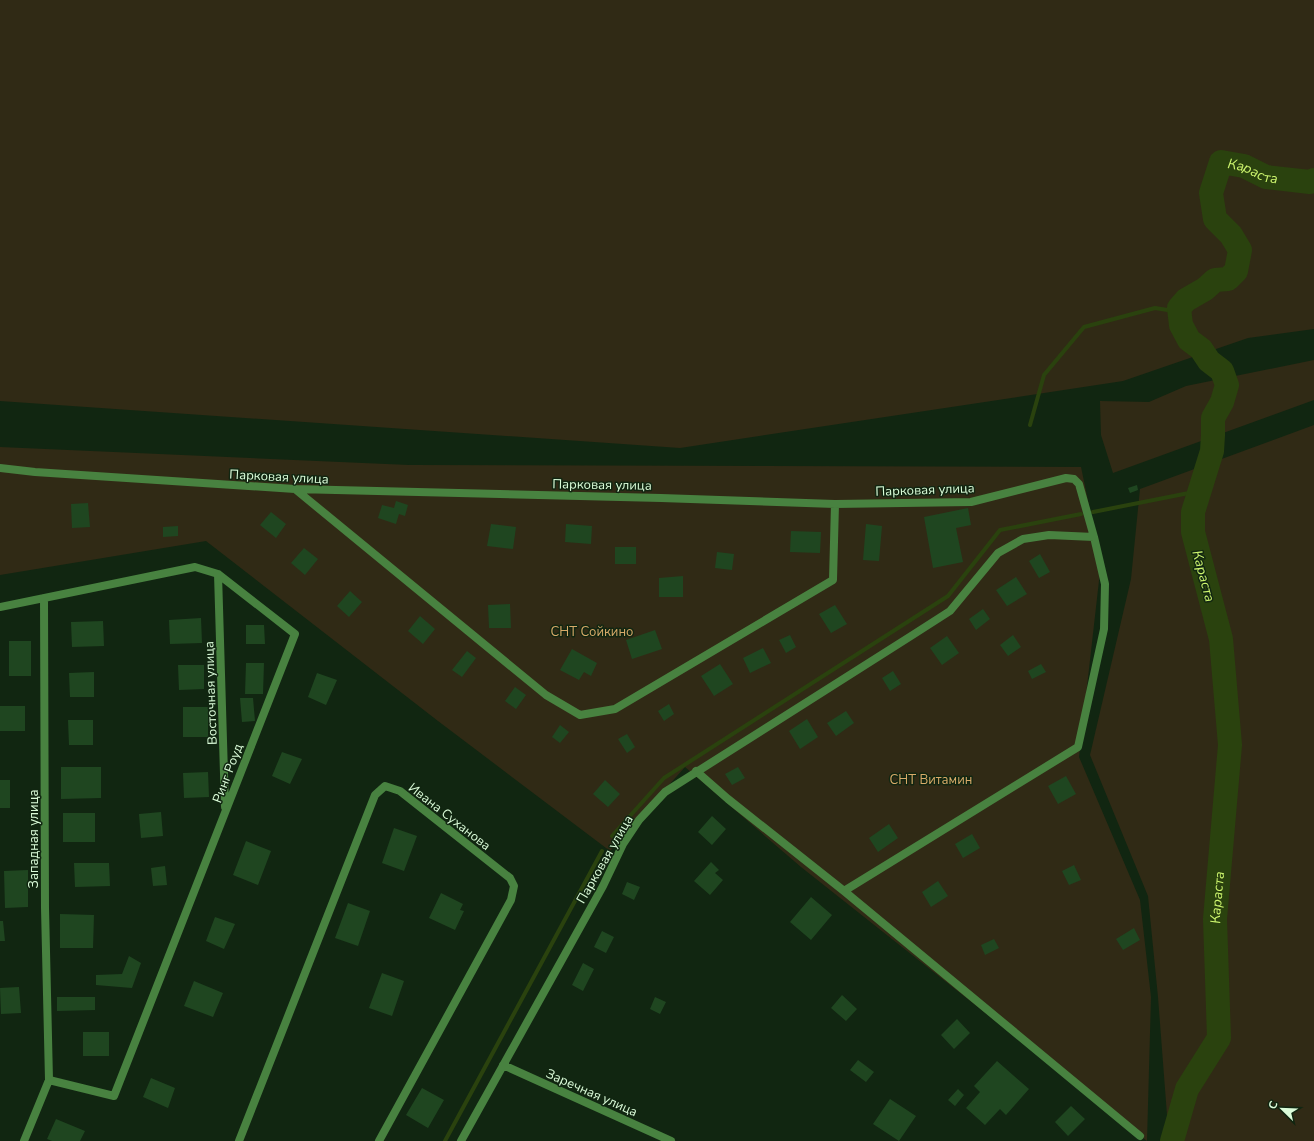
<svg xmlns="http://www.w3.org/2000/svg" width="1314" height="1141" viewBox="0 0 1314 1141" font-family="'Nunito Sans',sans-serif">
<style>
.green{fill:#302a15}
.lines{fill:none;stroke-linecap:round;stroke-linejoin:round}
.stream{stroke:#2a420e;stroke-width:4}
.river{stroke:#2a420e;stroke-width:24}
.building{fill:#1f4620}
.street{stroke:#488240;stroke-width:8}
.labels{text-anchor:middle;stroke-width:3;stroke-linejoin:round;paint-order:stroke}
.street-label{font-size:13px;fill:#dbfcd9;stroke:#112611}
.park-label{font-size:13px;fill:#d8aa69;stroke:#112611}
.water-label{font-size:14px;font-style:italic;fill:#cdf56e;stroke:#112611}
</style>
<rect width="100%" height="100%" fill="#112611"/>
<!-- green -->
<path class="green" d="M 0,0 L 1314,0 L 1314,329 L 1248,338 L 1123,381 L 680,448 L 0,401 Z
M 1314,360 L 1314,400 L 1113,473 L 1101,435 L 1100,401 L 1149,402 L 1186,386 Z
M 1314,425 L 1314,1141 L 1169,1141 L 1158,997 L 1148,896 L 1090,755 L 1131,579 L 1140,489 Z
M 0,447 L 409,465 L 1081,467 L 1101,563 L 1079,757 L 1140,900 L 1151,997 L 1147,1141 L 801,867 L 685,767 L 610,851 L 438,721 L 206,541 L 0,575 Z"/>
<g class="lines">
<!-- stream -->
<path class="stream" d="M 1030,425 L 1044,375 L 1084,327 L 1155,308 L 1180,312
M 1093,512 L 1199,491
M 612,836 L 664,778 L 948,596 L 1000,530 L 1081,514
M 445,1141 L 602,851"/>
<!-- river -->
<path class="river" id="s1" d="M 1172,1141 L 1187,1089 L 1219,1038 L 1215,919 L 1230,745 L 1221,639 L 1193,532 L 1193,512 L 1212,451 L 1213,435 L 1213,418 L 1222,402 L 1227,385 L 1222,371 L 1209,361 L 1201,349 L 1189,340 L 1181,325 L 1179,308 L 1186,300 L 1205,289 L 1215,280 L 1228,279 L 1236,271 L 1240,250 L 1231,235 L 1215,219 L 1211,193 L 1221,162 L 1244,166 L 1266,177 L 1310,182 L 1314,180"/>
</g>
<!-- building -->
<path class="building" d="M 1137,485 L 1138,490 L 1130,493 L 1128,488 Z
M 396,501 L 408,505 L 405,516 L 399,514 L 396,524 L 378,518 L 382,505 L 394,508 Z
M 88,503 L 90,527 L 72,528 L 71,504 Z
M 968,508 L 971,525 L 956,528 L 963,562 L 933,568 L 924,517 Z
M 271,512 L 286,524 L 276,538 L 260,525 Z
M 491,524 L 516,527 L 513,549 L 487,546 Z
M 566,524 L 592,526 L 591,544 L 565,542 Z
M 866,524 L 882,526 L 879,561 L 863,560 Z
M 178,526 L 178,536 L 163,537 L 163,527 Z
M 791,531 L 821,532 L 820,553 L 790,552 Z
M 615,547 L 636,547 L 636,564 L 615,564 Z
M 304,548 L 318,559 L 305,575 L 291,563 Z
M 717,552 L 734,554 L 732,570 L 715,568 Z
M 1040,554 L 1050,572 L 1039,578 L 1029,561 Z
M 683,576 L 683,597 L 659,597 L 659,578 Z
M 1016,577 L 1027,594 L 1007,606 L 996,590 Z
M 350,591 L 362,602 L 349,617 L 337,606 Z
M 510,604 L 511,628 L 489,628 L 488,605 Z
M 835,605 L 847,624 L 831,633 L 819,614 Z
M 983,609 L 990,619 L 976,630 L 969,619 Z
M 420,616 L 435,629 L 423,644 L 408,631 Z
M 201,618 L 202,643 L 170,644 L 169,620 Z
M 103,621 L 104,646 L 72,647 L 71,622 Z
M 246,625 L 264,625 L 265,644 L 246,644 Z
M 655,630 L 662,649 L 632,659 L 626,640 Z
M 790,635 L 796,647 L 786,653 L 779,640 Z
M 1013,635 L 1021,647 L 1008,656 L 1000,645 Z
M 947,636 L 959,653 L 942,665 L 930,648 Z
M 9,641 L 31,641 L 31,676 L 9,676 Z
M 763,648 L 771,663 L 750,673 L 743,658 Z
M 572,649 L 597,663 L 591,676 L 584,672 L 579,680 L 560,670 Z
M 467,651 L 476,658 L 462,677 L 452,670 Z
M 246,663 L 264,663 L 263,694 L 245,694 Z
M 720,664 L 733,684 L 714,696 L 701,676 Z
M 1041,664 L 1046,672 L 1032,679 L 1028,671 Z
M 178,665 L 204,665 L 204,689 L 179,690 Z
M 893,671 L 901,684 L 890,691 L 882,678 Z
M 94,672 L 94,697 L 70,697 L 69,673 Z
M 317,673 L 337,680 L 326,705 L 308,697 Z
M 515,687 L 526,695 L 516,709 L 505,701 Z
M 240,698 L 253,698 L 255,721 L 242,722 Z
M 669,704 L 674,714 L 664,721 L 658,711 Z
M 0,706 L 25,706 L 25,731 L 0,731 Z
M 183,707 L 208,707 L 208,737 L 183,737 Z
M 846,711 L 854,723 L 836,736 L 827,723 Z
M 807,719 L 818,737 L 800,749 L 789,731 Z
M 68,720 L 93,720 L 93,745 L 69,745 Z
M 560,725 L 569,732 L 560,743 L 552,737 Z
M 627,734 L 635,747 L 627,753 L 618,739 Z
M 282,752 L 302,759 L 290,784 L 272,776 Z
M 61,767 L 101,767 L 101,798 L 61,799 Z
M 738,767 L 745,778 L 732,785 L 725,774 Z
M 208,772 L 209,797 L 184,798 L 183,773 Z
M 1066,776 L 1076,794 L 1058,804 L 1048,786 Z
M 0,780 L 10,780 L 10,808 L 0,808 Z
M 605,780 L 620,794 L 608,807 L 593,794 Z
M 161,812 L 163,836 L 141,838 L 139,814 Z
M 63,813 L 95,813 L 95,842 L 63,842 Z
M 712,816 L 726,829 L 712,845 L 698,832 Z
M 889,824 L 898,838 L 878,852 L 869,838 Z
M 394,828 L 417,836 L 404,871 L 382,863 Z
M 972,834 L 980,848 L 963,858 L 955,844 Z
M 246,841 L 271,851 L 258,885 L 233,875 Z
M 711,862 L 719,870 L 715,873 L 723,880 L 710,895 L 694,881 Z
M 74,863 L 109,863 L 110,886 L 75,887 Z
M 1074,865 L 1081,880 L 1069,885 L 1062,871 Z
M 165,866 L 167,885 L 153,886 L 151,868 Z
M 28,870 L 28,907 L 5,908 L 4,871 Z
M 938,881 L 948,896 L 931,907 L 922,892 Z
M 627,882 L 640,887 L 634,900 L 622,894 Z
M 441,893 L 463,904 L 460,910 L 464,911 L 455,930 L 429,918 Z
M 811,897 L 832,915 L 811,940 L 790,922 Z
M 348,903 L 370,911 L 358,946 L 335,938 Z
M 60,914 L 94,915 L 93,948 L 60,948 Z
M 215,917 L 235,924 L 224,949 L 206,941 Z
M 0,921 L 3,921 L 5,941 L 0,941 Z
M 1134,928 L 1140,940 L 1123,950 L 1116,939 Z
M 602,931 L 614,937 L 606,953 L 594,947 Z
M 994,939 L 999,948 L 985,955 L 981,945 Z
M 129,956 L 141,963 L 132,988 L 96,985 L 96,975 L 122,974 Z
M 583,963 L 594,969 L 583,991 L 572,985 Z
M 382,973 L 404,981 L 392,1016 L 369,1008 Z
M 194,981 L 223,993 L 213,1017 L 184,1006 Z
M 19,987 L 21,1013 L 1,1014 L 0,988 Z
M 842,995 L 857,1009 L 846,1021 L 831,1008 Z
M 57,997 L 95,997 L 95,1010 L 57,1011 Z
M 655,997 L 666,1002 L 660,1014 L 650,1009 Z
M 957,1019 L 970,1033 L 954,1049 L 941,1035 Z
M 83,1032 L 109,1032 L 109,1056 L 83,1056 Z
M 858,1060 L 874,1072 L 866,1082 L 850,1070 Z
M 997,1061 L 1029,1089 L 1006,1115 L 1000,1109 L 985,1125 L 966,1108 L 980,1092 L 974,1086 Z
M 151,1078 L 175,1088 L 168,1108 L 143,1097 Z
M 422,1088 L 444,1100 L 428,1128 L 406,1115 Z
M 958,1089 L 964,1095 L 955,1106 L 948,1100 Z
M 890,1099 L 916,1116 L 899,1141 L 873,1124 Z
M 1071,1106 L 1085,1119 L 1068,1136 L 1055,1122 Z
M 56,1119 L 85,1131 L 80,1141 L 52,1141 L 47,1139 Z"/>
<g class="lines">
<!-- street -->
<path class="street" d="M 0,468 L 35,472 L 295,489 L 661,498 L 835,504 L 971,502 L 1066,478 L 1074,479 L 1079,484 L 1094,537 L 1049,535 L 1023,539 L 998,553 L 950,611 L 911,636 L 665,792 L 639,820 L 623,844 L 603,886 L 461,1141
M 295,489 L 546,695 L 580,715 L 615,709 L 833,580 L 835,504
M 218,574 L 225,807
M 44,598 L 45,908 L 49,1080
M 0,607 L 195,567 L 218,574 L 295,634 L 114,1096 L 49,1080 L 24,1141
M 696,771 L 728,799 L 844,891 L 1140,1136
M 844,891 L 1078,747 L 1104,629 L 1105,584 L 1094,537
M 503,1065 L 671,1141
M 239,1141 L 375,795 L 385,786 L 400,791 L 510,878 L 514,886 L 511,900 L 379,1141"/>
</g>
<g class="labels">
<!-- street labels -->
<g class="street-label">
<text transform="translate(279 476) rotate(3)" y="5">Парковая улица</text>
<text transform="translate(602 484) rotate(1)" y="5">Парковая улица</text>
<text transform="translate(925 489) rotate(-2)" y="5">Парковая улица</text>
<text transform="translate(210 693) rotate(-92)" y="5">Восточная улица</text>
<text transform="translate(227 773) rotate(-69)" y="5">Ринг Роуд</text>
<text transform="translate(450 816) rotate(38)" y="5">Ивана Суханова</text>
<text transform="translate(33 839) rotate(-90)" y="5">Западная улица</text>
<text transform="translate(604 859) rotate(-60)" y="5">Парковая улица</text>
<text transform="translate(592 1092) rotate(24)" y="5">Заречная улица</text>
</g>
<!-- park labels -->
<g class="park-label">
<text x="592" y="636">СНТ Сойкино</text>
<text x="931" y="784">СНТ Витамин</text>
</g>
<!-- water labels -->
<g class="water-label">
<text dy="5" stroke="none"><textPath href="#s1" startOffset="1097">Караста</textPath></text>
<text transform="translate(1204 576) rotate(75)" y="5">Караста</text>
<text dy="5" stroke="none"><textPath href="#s1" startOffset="255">Караста</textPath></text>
</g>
</g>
<!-- north arrow -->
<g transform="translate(1282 1109) rotate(293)" stroke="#112611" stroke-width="3" paint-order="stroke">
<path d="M0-3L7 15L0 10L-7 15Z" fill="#dbfcd9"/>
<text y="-6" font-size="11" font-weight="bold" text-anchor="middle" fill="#dbfcd9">С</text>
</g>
</svg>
